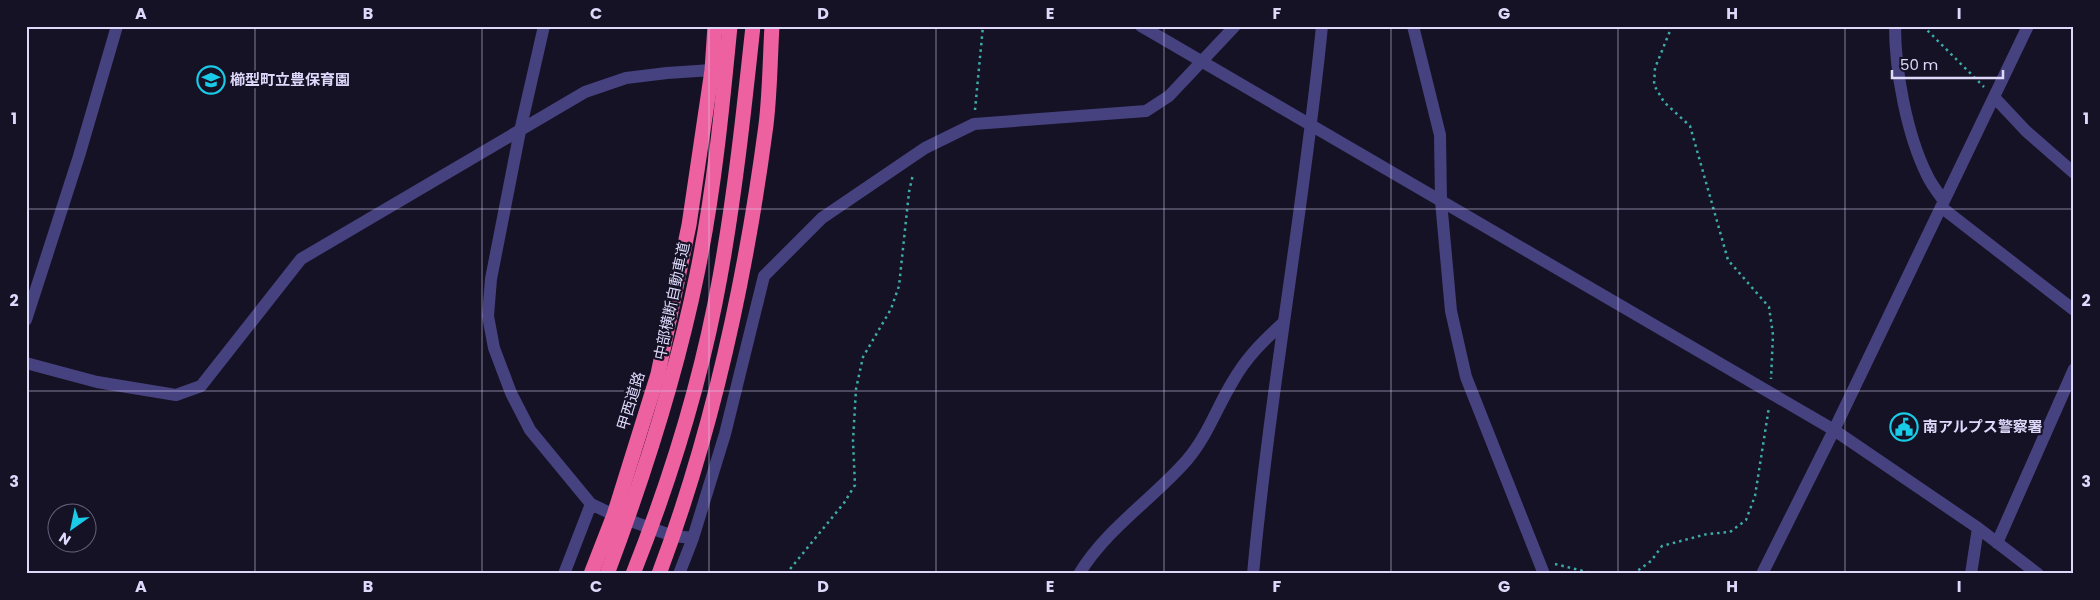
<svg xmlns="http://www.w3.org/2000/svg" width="2100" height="600" viewBox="0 0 2100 600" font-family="Poppins,'Noto Sans JP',sans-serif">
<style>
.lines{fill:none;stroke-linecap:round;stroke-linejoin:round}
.path{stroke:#3caca9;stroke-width:2.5;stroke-dasharray:2.5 4;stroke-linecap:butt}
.minor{stroke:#46427f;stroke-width:12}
.highway{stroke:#ee61a0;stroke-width:15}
.highway-bridge{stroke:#ee61a0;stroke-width:15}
.grid{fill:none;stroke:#ded9fb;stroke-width:1;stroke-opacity:0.55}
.labels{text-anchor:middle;stroke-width:4.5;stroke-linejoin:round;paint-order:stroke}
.poi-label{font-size:15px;font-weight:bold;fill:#ded9fb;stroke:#161225;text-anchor:start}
.street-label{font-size:15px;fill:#ded9fb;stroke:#161225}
.neatline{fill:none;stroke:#ded9fb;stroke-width:2}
.grid-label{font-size:16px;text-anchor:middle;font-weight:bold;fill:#ded9fb}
</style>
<rect width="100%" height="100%" fill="#161225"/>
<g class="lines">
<!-- path -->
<path class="path" d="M 1672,26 L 1655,68 L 1654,85 L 1664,102 L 1690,126 L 1728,260 L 1769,307 L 1773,335 L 1771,379
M 1923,26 L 1984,87
M 975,110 L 983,26
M 1555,564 L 1595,574
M 786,574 L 844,503 L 855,485 L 853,441 L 856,389 L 863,357 L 891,309 L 899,286 L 909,192 L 913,174
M 1633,574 L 1651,561 L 1662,546 L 1707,534 L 1730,532 L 1746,520 L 1755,496 L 1769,407"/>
<!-- minor -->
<path class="minor" d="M 544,26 L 520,131 L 491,279 L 488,316 L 494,348 L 511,393 L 530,430 L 591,504 L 614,515 L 673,536 L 693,538 L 725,434 L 764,276 L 822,218 L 925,148 L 974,124 L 1146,111 L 1169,96 L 1235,26
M 1141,26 L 1834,430 L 1978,528 L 2038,574
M 1413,26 L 1440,135 L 1441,201 L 1451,311 L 1466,377 L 1544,574
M 1895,26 C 1895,71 1907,135 1927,175 C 1931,184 1938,193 1944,201
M 1994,97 L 2026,131 L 2074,173
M 1941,207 L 2074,310
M 26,320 L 79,156 L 117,26
M 26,363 L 97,382 L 176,395 L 201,386 L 301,259 L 585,92 L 626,78 L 667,73 L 712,70
M 1997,543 L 2074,369
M 564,574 L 591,504
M 679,574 L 693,538
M 1079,574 C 1107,528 1152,500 1187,460 C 1207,437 1217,407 1233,381 C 1246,358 1263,341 1283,323
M 1253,574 C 1270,390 1304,209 1322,26
M 1762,574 L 1834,430 L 2028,26
M 1971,574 L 1978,528"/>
<!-- highway -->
<path class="highway" d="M 591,574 L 614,515 L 658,374 L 689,225 L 712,70 L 715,26
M 659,574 C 713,430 746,277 766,125 C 770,92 770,59 772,26"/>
<!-- highway-bridge -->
<path class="highway-bridge" d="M 607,574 C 644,476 676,376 697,274 C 714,192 722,109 730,26
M 633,574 C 671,478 702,378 720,277 C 735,194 744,110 753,26"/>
</g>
<!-- grid -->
<path class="grid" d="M 255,26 L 255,574M 482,26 L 482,574M 709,26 L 709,574M 936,26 L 936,574M 1164,26 L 1164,574M 1391,26 L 1391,574M 1618,26 L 1618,574M 1845,26 L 1845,574M 26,209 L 2074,209M 26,391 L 2074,391"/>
<!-- icons -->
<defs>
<g id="school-ring" transform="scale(1.4375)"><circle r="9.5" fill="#161225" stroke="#19cbe7" stroke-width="1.5"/><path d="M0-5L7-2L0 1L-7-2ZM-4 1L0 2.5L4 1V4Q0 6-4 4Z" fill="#19cbe7"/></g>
<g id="civic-ring" transform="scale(1.4375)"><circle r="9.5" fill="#161225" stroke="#19cbe7" stroke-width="1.5"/><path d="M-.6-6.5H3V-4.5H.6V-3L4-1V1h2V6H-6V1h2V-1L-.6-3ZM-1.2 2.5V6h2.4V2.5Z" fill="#19cbe7"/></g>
</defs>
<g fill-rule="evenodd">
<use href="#school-ring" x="211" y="80"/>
<use href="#civic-ring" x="1904" y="427"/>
</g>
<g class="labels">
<!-- poi labels -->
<g class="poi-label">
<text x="230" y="85">櫛型町立豊保育園</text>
<text x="1923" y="432">南アルプス警察署</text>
</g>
<!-- street labels -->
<g class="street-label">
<text transform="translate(672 301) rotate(-78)" y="5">中部横断自動車道</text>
<text transform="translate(631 401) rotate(-73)" y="5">甲西道路</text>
</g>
</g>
<!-- border -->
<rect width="2100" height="600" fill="none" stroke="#161225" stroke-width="55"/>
<!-- north arrow -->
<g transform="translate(72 528) rotate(213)"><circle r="24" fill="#161225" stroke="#66627b"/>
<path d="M0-4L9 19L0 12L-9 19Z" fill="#19cbe7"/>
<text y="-8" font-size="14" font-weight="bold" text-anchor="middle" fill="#ded9fb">N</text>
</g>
<!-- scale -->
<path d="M1892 70v8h111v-8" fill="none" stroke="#ded9fb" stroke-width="2.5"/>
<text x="1900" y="70" font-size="15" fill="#ded9fb" stroke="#161225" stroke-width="4" paint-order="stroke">50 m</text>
<rect x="28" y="28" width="2044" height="544" class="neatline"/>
<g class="grid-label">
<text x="141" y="19">A</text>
<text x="368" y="19">B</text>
<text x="596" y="19">C</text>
<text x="823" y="19">D</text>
<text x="1050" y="19">E</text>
<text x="1277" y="19">F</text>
<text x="1504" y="19">G</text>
<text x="1732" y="19">H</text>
<text x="1959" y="19">I</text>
<text x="14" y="124">1</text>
<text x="2086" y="124">1</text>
<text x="14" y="306">2</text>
<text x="2086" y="306">2</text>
<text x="14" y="487">3</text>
<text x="2086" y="487">3</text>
<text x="141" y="592">A</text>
<text x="368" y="592">B</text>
<text x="596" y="592">C</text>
<text x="823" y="592">D</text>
<text x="1050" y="592">E</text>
<text x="1277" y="592">F</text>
<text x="1504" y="592">G</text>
<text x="1732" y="592">H</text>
<text x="1959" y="592">I</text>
</g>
</svg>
